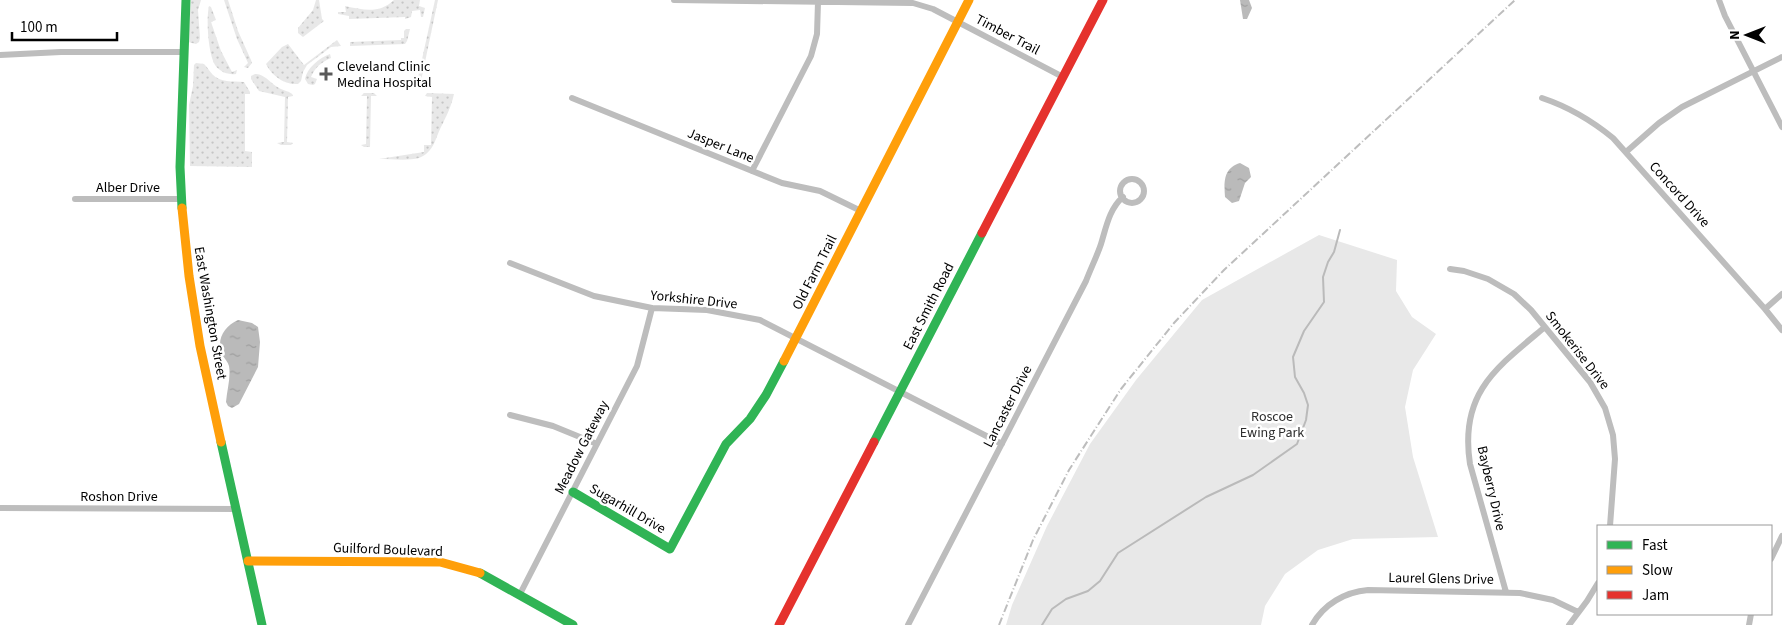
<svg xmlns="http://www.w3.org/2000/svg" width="1782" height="625" viewBox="0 0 1782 625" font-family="'Source Sans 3',sans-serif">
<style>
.grass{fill:url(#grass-dots)}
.park{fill:#e8e8e8}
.water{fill:url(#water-ripples)}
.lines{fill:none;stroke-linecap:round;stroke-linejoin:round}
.stream{stroke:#bababa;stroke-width:2}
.street{stroke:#bdbdbd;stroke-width:6}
.fast{stroke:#30b455;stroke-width:9}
.slow{stroke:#ff9f0a;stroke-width:9}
.jam{stroke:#e5322d;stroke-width:9}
.rail{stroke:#bdbdbd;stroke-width:2;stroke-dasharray:8 2.5 1 2.5;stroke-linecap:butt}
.poi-dot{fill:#595959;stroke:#fff;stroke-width:2}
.labels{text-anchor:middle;stroke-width:5;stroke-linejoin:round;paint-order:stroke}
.street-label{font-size:14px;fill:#000;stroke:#fff}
.poi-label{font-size:14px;fill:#000;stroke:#fff;text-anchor:start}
.park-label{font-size:14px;fill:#2d2d2d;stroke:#fff}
</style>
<defs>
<pattern id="grass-dots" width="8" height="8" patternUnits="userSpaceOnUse" patternTransform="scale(1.25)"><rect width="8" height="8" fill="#e8e8e8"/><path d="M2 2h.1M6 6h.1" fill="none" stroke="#c5c5c5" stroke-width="1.8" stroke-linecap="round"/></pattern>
<pattern id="water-ripples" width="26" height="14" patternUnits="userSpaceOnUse" patternTransform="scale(1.25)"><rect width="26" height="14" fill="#bababa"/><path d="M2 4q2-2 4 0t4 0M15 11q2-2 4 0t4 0" fill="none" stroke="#9e9e9e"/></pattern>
</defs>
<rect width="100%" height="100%" fill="#fff"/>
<!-- grass -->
<path class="grass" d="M 191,0 L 201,0 L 198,10 L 200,38 L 199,42 L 196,44 L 188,42 Z
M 224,0 L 228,0 L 238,31 L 251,60 L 252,63 L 248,68 L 244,67 L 248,63 L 237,39 Z
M 316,0 L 319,0 L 322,19 L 324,21 L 303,37 L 298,33 L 298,28 L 313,10 Z
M 394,0 L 420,0 L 419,6 L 425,8 L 423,17 L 421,17 L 420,10 L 412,11 L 411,17 L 405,19 L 405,17 L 349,19 L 349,16 L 338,14 L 338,12 L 346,12 L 345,6 C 364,10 379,14 394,0 Z
M 435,0 L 438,0 L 421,81 L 426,82 L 426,84 L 424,86 L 419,86 L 417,82 Z
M 209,6 L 211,7 L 216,20 L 211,22 L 221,51 L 232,72 L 237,70 L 236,74 C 228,75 220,72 215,65 C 208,53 206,19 209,6 Z
M 406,29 L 410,29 L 407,41 L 405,44 L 350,46 L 350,42 L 401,40 L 401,38 L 404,38 L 404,31 Z
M 337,40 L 341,46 L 331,47 L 307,65 L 303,72 L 301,81 L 298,84 C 284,85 272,76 266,64 L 282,47 L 288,44 L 304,65 Z
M 330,54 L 331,58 C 322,62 315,67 311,77 L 317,79 L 315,84 L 313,85 L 308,84 L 305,79 C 307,68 319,58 330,54 Z
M 196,63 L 204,64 C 207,67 209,70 212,74 C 221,83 232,81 244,82 L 250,92 L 250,94 L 245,94 L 245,151 L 252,152 L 252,167 L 190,166 L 189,105 L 193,86 L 194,65 Z
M 255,74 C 264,73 271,84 279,88 C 284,91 290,91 293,95 L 293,96 L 288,97 L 287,142 L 293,143 L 291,145 L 281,145 L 277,143 L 284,142 L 285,97 L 259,91 L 251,79 L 251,76 Z
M 364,93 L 374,93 L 377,96 L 371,96 L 370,147 L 364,147 L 361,145 L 366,144 L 367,96 L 361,96 Z
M 427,93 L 454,94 C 451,107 447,115 441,127 C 435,139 434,152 419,158 C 409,161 390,159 379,159 L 424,152 L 424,145 L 431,145 L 432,97 L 425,96 Z"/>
<!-- park -->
<path class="park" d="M 1319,235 L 1397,260 L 1396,291 L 1412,317 L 1436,334 L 1413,370 L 1405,407 L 1413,457 L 1438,537 L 1353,539 L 1318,550 L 1285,574 L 1265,606 L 1261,625 L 1006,625 L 1012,605 L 1047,526 L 1090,444 L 1136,380 L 1202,300 Z"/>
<!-- water -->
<path class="water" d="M 1240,0 L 1249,0 L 1252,8 L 1247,19 L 1243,19 Z
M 1240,163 L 1249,168 L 1251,177 L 1245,183 L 1239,201 L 1232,203 L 1225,197 C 1224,183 1223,168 1240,163 Z
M 238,320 L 252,323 L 258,327 L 260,342 L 258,367 L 239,404 L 232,408 L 228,406 L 226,402 C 227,390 231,377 229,366 C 228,362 225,359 223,356 C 215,341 224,326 238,320 Z"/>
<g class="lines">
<!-- stream -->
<path class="stream" d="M 1042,625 L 1052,609 L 1066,599 L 1088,591 L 1100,581 L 1118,553 L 1206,497 L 1253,475 L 1297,444 L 1306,420 L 1308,405 L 1304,393 L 1295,377 L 1293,357 L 1304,331 L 1324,302 L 1323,277 L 1328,262 L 1334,252 L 1340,230"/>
<!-- street -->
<path class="street" d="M 674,0 L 913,3 L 933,9 L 1063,77
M 1719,0 L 1725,16 L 1782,127
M 0,55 L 61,52 L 183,52
M 572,98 L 782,183 L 820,191 L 861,211
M 1542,98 C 1569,107 1591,120 1613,138 L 1765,309 L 1782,330
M 1626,152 L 1659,123 L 1682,107 L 1782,57
M 752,171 L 811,56 L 817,34 L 818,2
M1120 191a12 12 0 1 1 24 0a12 12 0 1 1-24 0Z
M 75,199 L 181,199
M 510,263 L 594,296 L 652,308 L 707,310 L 760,320 L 1002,444
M 1450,269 L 1464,271 L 1488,279 L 1514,294 L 1531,310 L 1590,382 L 1605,408 L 1613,435 L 1615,459 L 1610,526
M 1765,309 L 1782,294
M 510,415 L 553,426 L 597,444
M 0,508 L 237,509
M 1771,559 L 1782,536
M 1506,592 L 1470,464 C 1459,393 1496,368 1545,327
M 520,594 L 637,366 L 652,308
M 908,625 L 1086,281 C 1091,268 1097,256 1101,244 C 1106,228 1109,209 1123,197
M 1312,625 C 1324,604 1345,592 1368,590 L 1520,593 L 1553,600 L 1578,612
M 1569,625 L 1587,601 L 1598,583
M 1749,625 L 1751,614"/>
<!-- fast -->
<path class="fast" d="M 182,208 L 180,167 L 186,0
M 221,442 L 262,625
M 874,442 L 982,233
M 573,492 L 670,549 L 726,444 L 750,419 L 766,395 L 784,361
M 480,573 L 573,625"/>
<!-- slow -->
<path class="slow" d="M 182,208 L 189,276 L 200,346 L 221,442
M 784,361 L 969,0
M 248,561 L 440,562 L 480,573"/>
<!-- jam -->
<path class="jam" d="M 982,233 L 1103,0
M 779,625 L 874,442"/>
<!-- rail -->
<path class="rail" d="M 999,625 L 1033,540 L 1069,470 L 1121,389 L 1174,323 L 1224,270 L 1515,0"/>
</g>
<!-- markers -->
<path class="poi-dot" d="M323.5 66.5h5v5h5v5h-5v5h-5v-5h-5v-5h5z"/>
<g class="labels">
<!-- street labels -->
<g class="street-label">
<text transform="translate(1008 34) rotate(28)" y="5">Timber Trail</text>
<text transform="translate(721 145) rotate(22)" y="5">Jasper Lane</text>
<text x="128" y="192">Alber Drive</text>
<text transform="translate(1680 194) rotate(48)" y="5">Concord Drive</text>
<text transform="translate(814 272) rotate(-63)" y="5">Old Farm Trail</text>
<text transform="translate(694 299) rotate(6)" y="5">Yorkshire Drive</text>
<text transform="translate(928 306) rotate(-63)" y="5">East Smith Road</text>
<text transform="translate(211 313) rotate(80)" y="5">East Washington Street</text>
<text transform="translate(1578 350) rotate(52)" y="5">Smokerise Drive</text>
<text transform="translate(1007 406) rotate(-63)" y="5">Lancaster Drive</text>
<text transform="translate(581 447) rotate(-63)" y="5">Meadow Gateway</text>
<text transform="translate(1492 488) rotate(77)" y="5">Bayberry Drive</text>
<text x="119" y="501">Roshon Drive</text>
<text transform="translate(628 508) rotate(30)" y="5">Sugarhill Drive</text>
<text transform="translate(388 549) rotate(2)" y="5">Guilford Boulevard</text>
<text transform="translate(1441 578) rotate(1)" y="5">Laurel Glens Drive</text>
</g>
<!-- poi labels -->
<g class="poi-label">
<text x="337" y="71">Cleveland Clinic<tspan x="337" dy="16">Medina Hospital</tspan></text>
</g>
<!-- park labels -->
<g class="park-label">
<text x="1272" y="421">Roscoe<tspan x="1272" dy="16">Ewing Park</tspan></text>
</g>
</g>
<!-- legend -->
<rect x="1597" y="525" width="175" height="90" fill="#ffffff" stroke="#999999"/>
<rect x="1607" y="541" width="25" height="8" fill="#30b455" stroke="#999999"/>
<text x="1642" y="550" font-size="15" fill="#000000">Fast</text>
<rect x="1607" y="566" width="25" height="8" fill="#ff9f0a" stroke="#999999"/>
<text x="1642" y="575" font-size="15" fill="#000000">Slow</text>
<rect x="1607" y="591" width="25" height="8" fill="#e5322d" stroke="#999999"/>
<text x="1642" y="600" font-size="15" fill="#000000">Jam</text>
<!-- north arrow -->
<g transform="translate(1747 35) rotate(270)" stroke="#ffffff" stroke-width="4" paint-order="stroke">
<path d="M0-4L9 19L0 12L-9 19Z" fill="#000000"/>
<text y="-8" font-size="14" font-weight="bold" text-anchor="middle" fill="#000000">N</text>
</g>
<!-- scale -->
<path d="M12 32v8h105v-8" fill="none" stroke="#000000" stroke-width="2.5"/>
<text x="20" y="32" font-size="15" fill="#000000" stroke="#ffffff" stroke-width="4" paint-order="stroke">100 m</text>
</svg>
